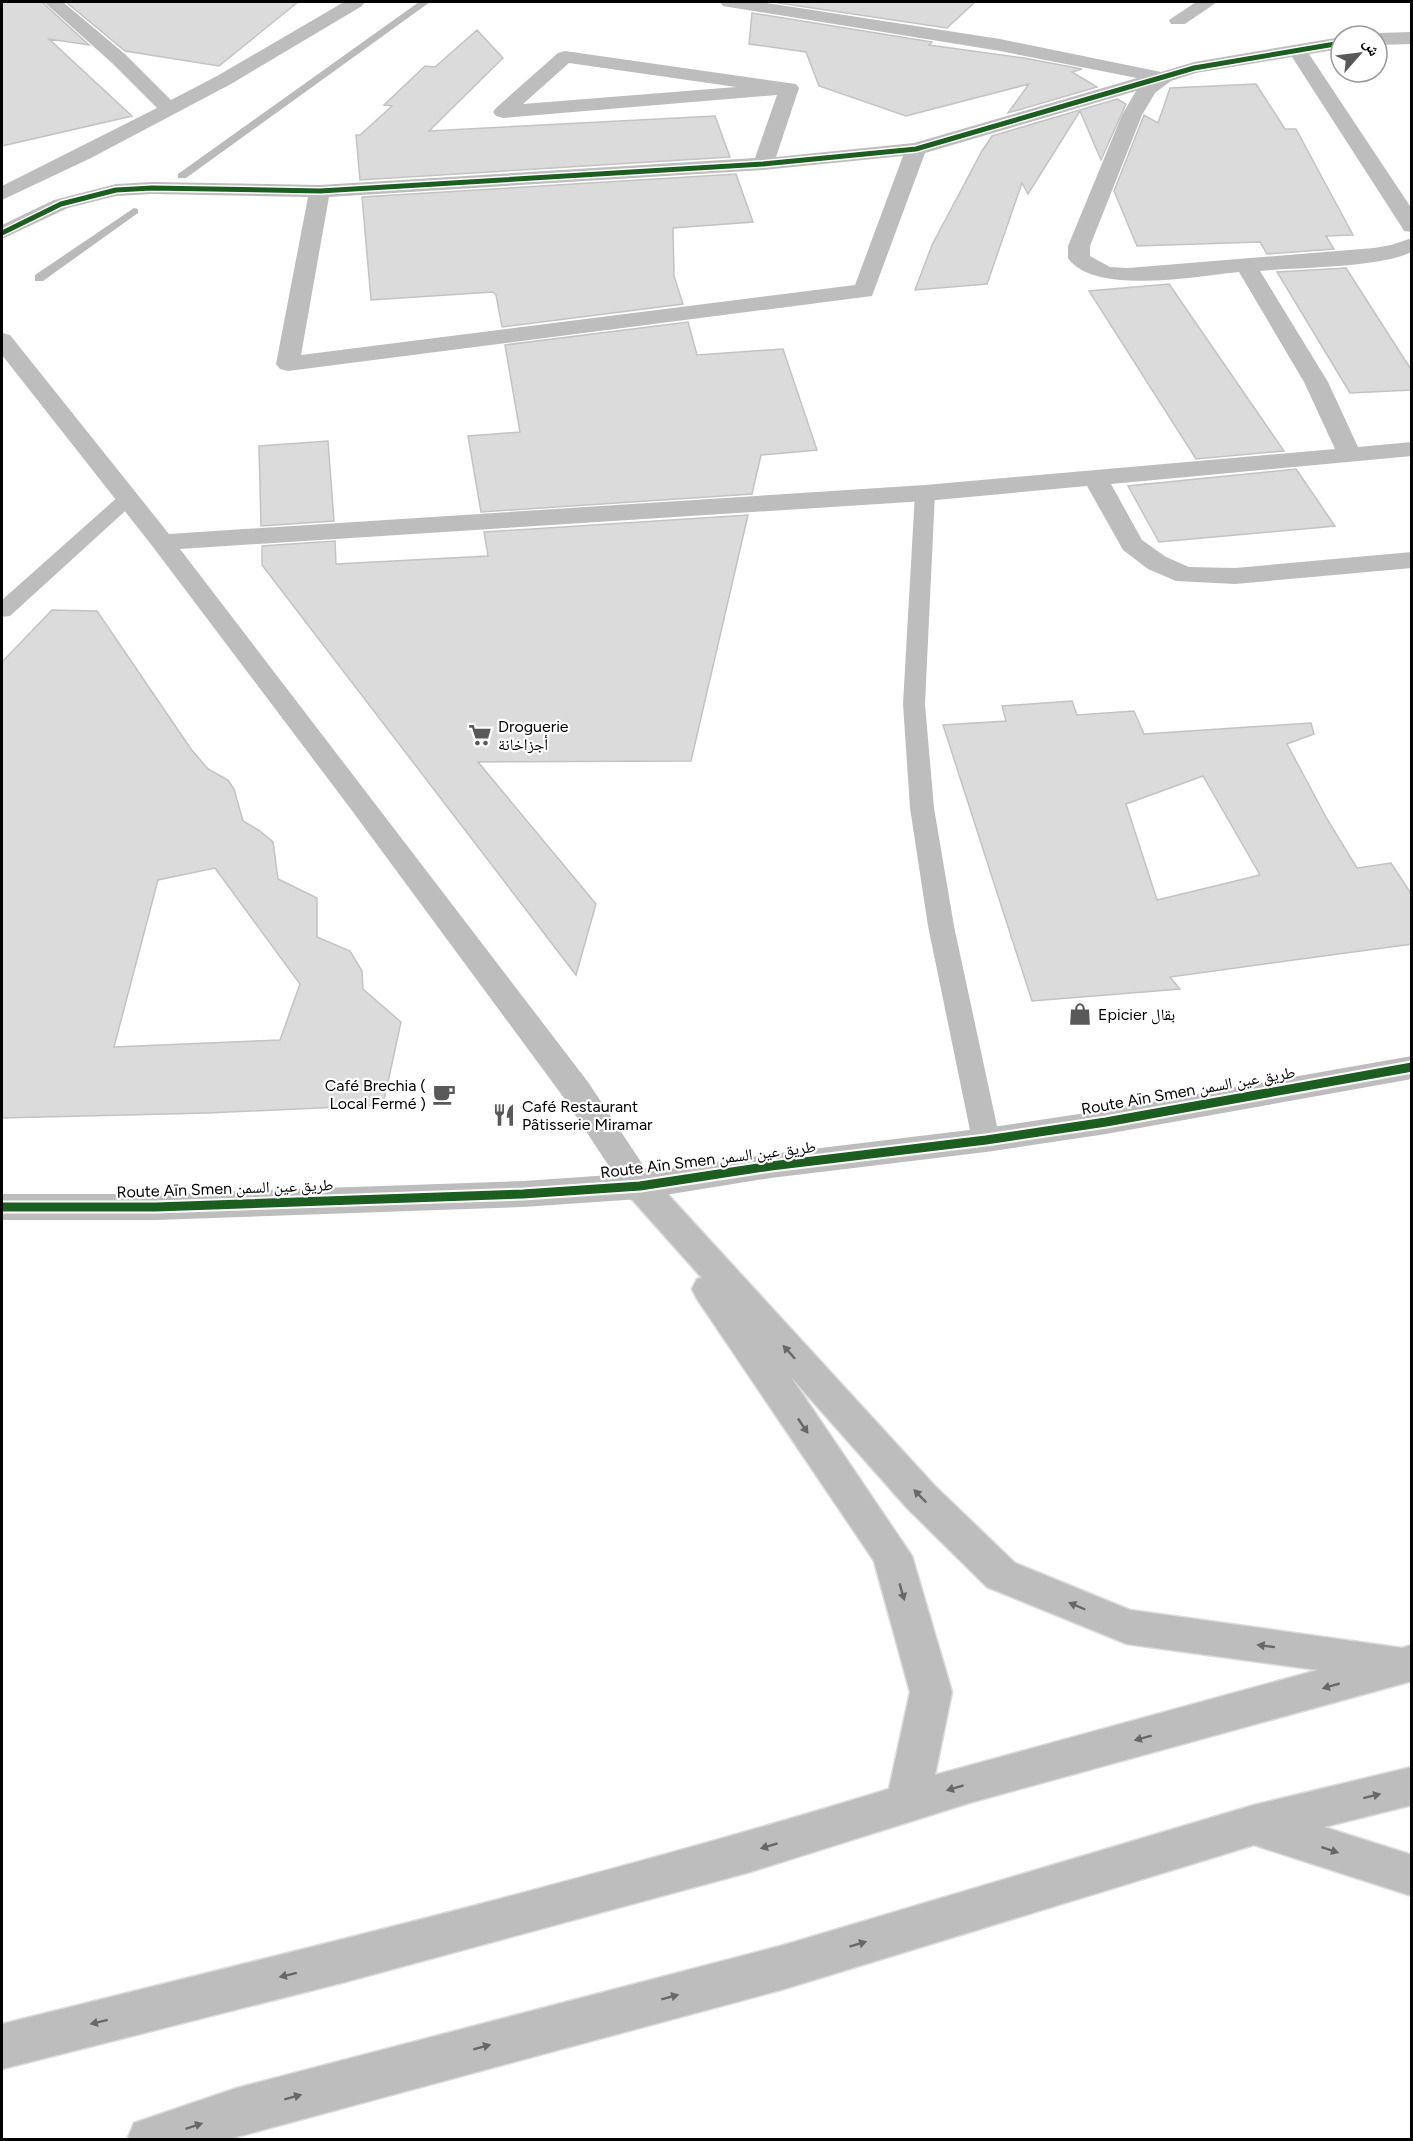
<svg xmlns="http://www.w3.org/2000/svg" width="1413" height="2141" viewBox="0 0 1413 2141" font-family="Figtree,'Noto Naskh Arabic',sans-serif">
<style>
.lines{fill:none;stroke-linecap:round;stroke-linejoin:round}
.stream{fill:#bababa;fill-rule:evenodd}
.building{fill:#dbdbdb;stroke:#c3c3c3;stroke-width:1.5;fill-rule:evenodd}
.trunk-casing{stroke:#dbdbdb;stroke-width:3}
.service{fill:#bdbdbd;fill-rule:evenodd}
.minor{fill:#bdbdbd;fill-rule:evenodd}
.tertiary{fill:#bdbdbd;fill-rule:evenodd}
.trunk{fill:#bdbdbd;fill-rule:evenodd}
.cycleway-far1-casing{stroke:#fff;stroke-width:8}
.cycleway-casing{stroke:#fff;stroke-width:13}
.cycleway-far1{stroke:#1b5e20;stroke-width:5}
.cycleway{stroke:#1b5e20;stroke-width:9}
.oneway{fill:#686868}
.labels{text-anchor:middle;stroke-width:4.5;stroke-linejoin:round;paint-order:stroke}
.poi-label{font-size:16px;fill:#000;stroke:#fff;text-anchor:start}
.street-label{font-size:16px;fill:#000;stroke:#fff}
</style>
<rect width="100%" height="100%" fill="#fff"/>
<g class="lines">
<!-- stream -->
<path class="stream" d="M 419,2 L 430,2 L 186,178 L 178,178 L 178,174 Z
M 134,208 L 138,209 L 138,213 L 43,281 L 35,281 L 35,275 Z"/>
</g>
<!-- building -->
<path class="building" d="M 2,2 L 42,2 L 89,45 L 49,39 L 132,116 L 2,146 Z
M 66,2 L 298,2 L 219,66 L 125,51 Z
M 772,2 L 975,2 L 947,28 Z
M 752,13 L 932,42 L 929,45 L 1024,58 L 1082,69 L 1072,72 L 1097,87 L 1008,113 L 1029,84 L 906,116 L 819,86 L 806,52 L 749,44 Z
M 477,30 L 503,58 L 429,131 L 715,116 L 730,157 L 360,180 L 356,135 L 360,135 L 392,106 L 384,105 L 425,66 L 435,67 Z
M 1256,84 L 1285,129 L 1296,129 L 1353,235 L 1326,236 L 1334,249 L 1267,254 L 1260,242 L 1137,246 L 1114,191 L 1144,115 L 1158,123 L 1170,88 Z
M 1117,99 L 1126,104 L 1101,160 L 1080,111 L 1028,194 L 1022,183 L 987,284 L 915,290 L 932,245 L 982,151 L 992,136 Z
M 736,174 L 753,222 L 673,228 L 674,276 L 683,304 L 502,327 L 496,295 L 493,292 L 371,300 L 362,197 Z
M 1346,268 L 1412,371 L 1412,390 L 1350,393 L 1277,272 Z
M 1169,284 L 1284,451 L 1196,459 L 1089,291 Z
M 688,322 L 697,355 L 783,349 L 817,450 L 761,455 L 752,494 L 481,512 L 468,436 L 520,432 L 505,345 Z
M 328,441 L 334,521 L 261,526 L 259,446 Z
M 1296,469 L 1335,526 L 1159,542 L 1128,486 Z
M 748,515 L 691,761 L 478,762 L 596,904 L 576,975 L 262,565 L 262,546 L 335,541 L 336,564 L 488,556 L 484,532 Z
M 52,610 L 97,611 L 191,749 L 208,769 L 228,780 L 234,789 L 243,821 L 260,831 L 273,842 L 278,879 L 317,898 L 317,937 L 350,951 L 362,971 L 363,989 L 401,1022 L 383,1105 L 208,1113 L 2,1118 L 2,662 ZM 215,868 L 300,984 L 280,1040 L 114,1047 L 158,880 Z
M 1072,701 L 1077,715 L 1134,711 L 1144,734 L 1311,723 L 1314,734 L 1287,744 L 1327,819 L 1357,868 L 1391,863 L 1412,895 L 1412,944 L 1170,977 L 1180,989 L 1032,1001 L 943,725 L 1006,721 L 1002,706 ZM 1203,776 L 1260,875 L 1157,900 L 1126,804 Z"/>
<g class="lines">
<!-- trunk casing -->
<g class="trunk-casing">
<path id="trunk" d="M 640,1173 L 652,1177 L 935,1486 L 1015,1563 L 1130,1610 L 1402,1648 L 1412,1645 L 1412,1681 L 969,1803 L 750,1872 L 345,1982 L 2,2069 L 2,2024 C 299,1950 597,1879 889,1789 L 910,1692 L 874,1561 L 697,1299 L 692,1289 L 697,1279 L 702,1278 L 628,1195 L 623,1186 L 628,1177 ZM 791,1377 L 907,1508 L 987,1587 L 1127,1644 L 1318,1670 L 935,1775 L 952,1692 L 912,1556 Z
M 1412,1767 L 1412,1805 L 1324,1827 L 1412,1855 L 1412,1896 L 1254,1845 L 784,1989 L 225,2140 L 127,2140 L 134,2123 L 237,2088 L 784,1945 L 1254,1805 Z"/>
</g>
<!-- service -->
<path class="service" d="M 925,487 L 932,489 L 935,493 L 925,704 L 934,808 L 954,926 L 1000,1140 L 996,1147 L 986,1150 L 976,1147 L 972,1140 L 928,926 L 910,808 L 903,704 L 915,493 L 918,489 Z
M 127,493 L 134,495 L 137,499 L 134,503 L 10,616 L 2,617 L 2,600 L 120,495 Z"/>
<!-- minor -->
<path class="minor" d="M 44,2 L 63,2 L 126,55 L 171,100 L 217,76 L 344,2 L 365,2 L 362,6 L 231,84 L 91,158 L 2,200 L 2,186 L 157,108 L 112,63 Z
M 720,2 L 761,2 L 1000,39 L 1161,72 L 1194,62 L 1341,37 L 1341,49 L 1309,54 L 1412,209 L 1412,232 L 1404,231 L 1401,226 L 1292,57 L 1196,73 L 1171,81 L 1155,93 L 1142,115 L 1090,246 L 1090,256 L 1110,267 L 1128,268 L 1374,248 L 1391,245 L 1412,238 L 1412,252 C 1378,268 1299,267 1260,271 L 1328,382 L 1358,447 L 1412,442 L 1412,456 L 1111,484 L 1142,540 L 1166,557 L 1189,567 L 1235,568 L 1412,552 L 1412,568 L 1235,584 L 1176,581 L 1148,569 L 1123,550 L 1087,486 L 925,501 L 180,549 L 588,1082 L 657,1186 L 652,1195 L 640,1199 L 628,1195 L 564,1098 L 350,808 L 153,547 L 2,355 L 2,333 L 10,335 L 169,534 L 925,485 L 1335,449 L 1304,382 L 1239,272 C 1198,276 1094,296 1068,258 L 1068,246 L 1122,115 L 1136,91 L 925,153 L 872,296 L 288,371 L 280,369 L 276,364 L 308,197 L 152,194 L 116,196 L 68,208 L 2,239 L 2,225 L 54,200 L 116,184 L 152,182 L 320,185 L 755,158 L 777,95 L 503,118 L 496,116 L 493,112 L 496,108 L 558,53 L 565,51 L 796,84 L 799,88 L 776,157 L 914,143 L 1137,78 L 1000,51 L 729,7 L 723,6 ZM 569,63 L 736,87 L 523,104 ZM 903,156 L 855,285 L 301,355 L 329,197 L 763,170 Z
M 1196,2 L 1217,2 L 1185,24 L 1171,24 L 1169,20 Z
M 1412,32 L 1412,44 L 1377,45 L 1377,36 L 1370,36 L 1377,33 Z"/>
<!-- tertiary -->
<path class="tertiary" d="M 1412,1056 L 1412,1079 L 1106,1134 L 986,1152 L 771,1178 L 640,1199 L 523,1207 L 156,1220 L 2,1220 L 2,1194 L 156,1194 L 523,1181 L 640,1173 L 771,1154 L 986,1128 L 1106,1110 Z"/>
<!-- trunk -->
<use href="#trunk" class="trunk"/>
<!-- cycleway-far1 casing -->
<g class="cycleway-far1-casing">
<path id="cycleway-far1" d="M 2,233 L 61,204 L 116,190 L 152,188 L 320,191 L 763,164 L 916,149 L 1194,68 L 1341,43"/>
</g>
<!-- cycleway casing -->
<g class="cycleway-casing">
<path id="cycleway" d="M 2,1207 L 156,1207 L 523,1194 L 640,1186 L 771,1166 L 986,1140 L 1106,1122 L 1412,1067"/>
</g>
<!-- cycleway-far1 -->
<use href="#cycleway-far1" class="cycleway-far1"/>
<!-- cycleway -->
<use href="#cycleway" class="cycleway"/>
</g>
<!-- one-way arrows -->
<defs><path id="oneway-solid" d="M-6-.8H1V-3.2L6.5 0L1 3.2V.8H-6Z" transform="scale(1.5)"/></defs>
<g class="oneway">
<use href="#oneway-solid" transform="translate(789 1352) rotate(-132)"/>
<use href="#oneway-solid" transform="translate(803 1426) rotate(56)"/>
<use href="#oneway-solid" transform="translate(920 1496) rotate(-134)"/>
<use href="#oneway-solid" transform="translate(902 1592) rotate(74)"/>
<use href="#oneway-solid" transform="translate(1077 1606) rotate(-157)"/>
<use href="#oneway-solid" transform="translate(1266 1646) rotate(-173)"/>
<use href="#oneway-solid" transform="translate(1331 1686) rotate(164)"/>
<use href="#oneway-solid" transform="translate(1143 1738) rotate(165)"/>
<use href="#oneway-solid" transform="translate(955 1788) rotate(163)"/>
<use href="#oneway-solid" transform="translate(1372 1796) rotate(-14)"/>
<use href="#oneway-solid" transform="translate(769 1846) rotate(163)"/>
<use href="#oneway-solid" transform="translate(1330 1850) rotate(18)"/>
<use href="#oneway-solid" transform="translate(858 1944) rotate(-17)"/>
<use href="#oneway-solid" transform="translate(288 1975) rotate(166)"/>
<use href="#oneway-solid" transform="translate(670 1997) rotate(-15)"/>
<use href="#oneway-solid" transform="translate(99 2022) rotate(166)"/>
<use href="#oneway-solid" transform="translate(482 2047) rotate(-15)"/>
<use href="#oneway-solid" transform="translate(293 2097) rotate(-15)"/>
<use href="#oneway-solid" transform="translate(194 2126) rotate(-18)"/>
</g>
<!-- icons -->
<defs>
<g id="supermarket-bare" transform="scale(1.8)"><path d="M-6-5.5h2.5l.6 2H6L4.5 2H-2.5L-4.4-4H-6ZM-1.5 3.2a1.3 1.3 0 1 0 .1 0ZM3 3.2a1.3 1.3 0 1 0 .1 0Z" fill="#595959" stroke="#fff" stroke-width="2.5" paint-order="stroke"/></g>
<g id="shop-bare" transform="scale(1.8)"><path d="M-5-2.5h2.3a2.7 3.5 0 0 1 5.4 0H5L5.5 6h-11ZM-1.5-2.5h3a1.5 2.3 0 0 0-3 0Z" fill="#595959" stroke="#fff" stroke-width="2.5" paint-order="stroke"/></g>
<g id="cafe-bare" transform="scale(1.8)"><path d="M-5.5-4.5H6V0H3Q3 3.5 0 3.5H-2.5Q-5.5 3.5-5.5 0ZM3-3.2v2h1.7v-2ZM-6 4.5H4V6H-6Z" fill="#595959" stroke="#fff" stroke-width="2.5" paint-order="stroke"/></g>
<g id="restaurant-bare" transform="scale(1.8)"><path d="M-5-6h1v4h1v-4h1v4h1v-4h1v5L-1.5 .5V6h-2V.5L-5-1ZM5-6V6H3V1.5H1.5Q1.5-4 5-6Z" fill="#595959" stroke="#fff" stroke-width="2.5" paint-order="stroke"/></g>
</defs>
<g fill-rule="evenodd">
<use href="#supermarket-bare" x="480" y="735"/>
<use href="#shop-bare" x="1080" y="1014"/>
<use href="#cafe-bare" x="444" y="1094"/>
<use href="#restaurant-bare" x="504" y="1115"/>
</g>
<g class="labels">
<!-- poi labels -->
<g class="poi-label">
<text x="498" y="732">Droguerie<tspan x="498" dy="18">أجزاخانة</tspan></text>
<text x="1098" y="1020">Epicier بقال</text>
<text x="426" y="1091" text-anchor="end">Café Brechia (<tspan x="426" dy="18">Local Fermé )</tspan></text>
<text x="522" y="1112">Café Restaurant<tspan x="522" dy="18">Pâtisserie Miramar</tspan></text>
</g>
<!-- street labels -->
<g class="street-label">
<text transform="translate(1188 1090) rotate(-10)" y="6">Route Aïn Smen طريق عين السمن</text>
<text transform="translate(708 1159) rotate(-7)" y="6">Route Aïn Smen طريق عين السمن</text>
<text transform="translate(225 1188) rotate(-2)" y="6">Route Aïn Smen طريق عين السمن</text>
</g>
</g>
<!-- border -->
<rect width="1413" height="2141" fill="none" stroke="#000000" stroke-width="6"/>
<!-- north arrow -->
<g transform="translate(1359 54) rotate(62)"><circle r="28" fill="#ffffff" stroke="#999999" stroke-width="1.5"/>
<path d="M0-4.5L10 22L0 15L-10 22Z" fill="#595959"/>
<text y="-9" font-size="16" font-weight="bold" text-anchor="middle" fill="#000000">ش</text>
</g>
</svg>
